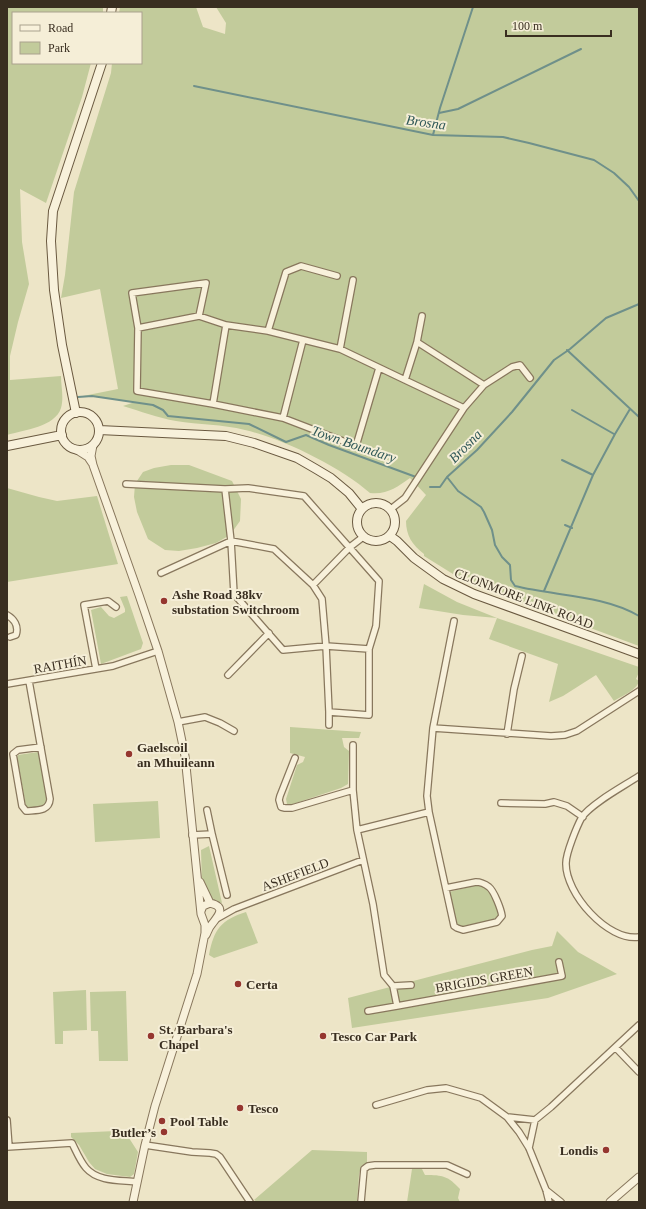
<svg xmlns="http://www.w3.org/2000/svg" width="646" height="1209" viewBox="0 0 646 1209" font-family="'Times New Roman',serif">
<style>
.green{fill:#c2cb9b}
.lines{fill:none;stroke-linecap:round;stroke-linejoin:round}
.stream{stroke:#6f908a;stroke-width:2}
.minor-casing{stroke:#88775d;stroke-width:8}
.tertiary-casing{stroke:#88775d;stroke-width:9}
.secondary-casing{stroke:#6a5940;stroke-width:10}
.minor{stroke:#f8f1db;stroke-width:5.5}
.tertiary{stroke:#f8f1db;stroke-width:7}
.secondary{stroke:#f8f1db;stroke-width:8}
.poi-dot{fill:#95362f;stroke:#f5eed7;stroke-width:1.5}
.labels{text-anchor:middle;stroke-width:4;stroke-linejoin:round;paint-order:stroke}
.poi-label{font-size:13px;font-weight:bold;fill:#392e20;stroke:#f5eed7;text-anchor:start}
.street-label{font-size:13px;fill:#392e20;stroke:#f5eed7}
.water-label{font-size:14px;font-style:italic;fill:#305858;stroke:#f5eed7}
</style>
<rect width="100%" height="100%" fill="#ede5c7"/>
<!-- green -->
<path class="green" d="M 7,7 L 103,7 L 103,13 L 13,13 L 13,63 L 91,63 L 82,97 L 46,203 L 20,189 L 22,242 L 29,284 L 18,322 L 10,356 L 10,380 L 61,376 C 61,386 64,398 61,408 C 55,427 24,430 7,435 Z
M 120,7 L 196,7 L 203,27 L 225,34 L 226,23 L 216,7 L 639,7 L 639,646 L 482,588 L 461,579 L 424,556 L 424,554 C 412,545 406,535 406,521 L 426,495 L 410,478 C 397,487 387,495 370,493 C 340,467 284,439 245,430 C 222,424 199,425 176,421 C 158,418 140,411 123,406 L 135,402 L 92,396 L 78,397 L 118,389 L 100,289 L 61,298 L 65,275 L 74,192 L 111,73 L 112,63 L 141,63 L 141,13 L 119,13 Z
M 171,465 L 189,465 L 232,481 L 241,499 L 240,521 L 230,535 L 216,543 L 197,548 L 179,551 L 165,550 L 148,539 L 137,512 L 134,497 L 135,484 L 143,472 L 154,468 Z
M 7,488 L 39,497 L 57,501 L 97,496 L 118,564 L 7,582 Z
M 424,584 L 457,602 L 497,618 L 639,667 L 639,672 L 636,679 L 639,681 C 637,690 622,696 614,701 L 596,675 L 563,696 L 549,702 L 558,664 L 489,639 L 497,618 L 463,615 L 419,608 Z
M 127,596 L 143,643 L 141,649 L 101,664 L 91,610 L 101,607 L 109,616 L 114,618 L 125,612 L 125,609 L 120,597 Z
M 290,727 L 361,732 L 359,738 L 342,738 L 344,747 L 349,751 L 348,784 L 341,788 L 290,805 L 287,804 L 286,799 L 297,765 L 303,762 L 305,757 L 290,753 Z
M 38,752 L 39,754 L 47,801 L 45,805 L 28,808 L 26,806 L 17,758 L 18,755 Z
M 158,801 L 160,838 L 95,842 L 93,804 Z
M 209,846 L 222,903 L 212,900 L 202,886 L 201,850 Z
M 477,885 L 488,889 L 498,909 L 499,914 L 497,918 L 488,921 L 459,927 L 455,921 L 449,892 Z
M 246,912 L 258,943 L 214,958 L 209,955 C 214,929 221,920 246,912 Z
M 557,931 L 578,952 L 617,974 L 548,998 L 352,1028 L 348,998 L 532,950 L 552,946 Z
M 86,990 L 87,1030 L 63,1031 L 63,1044 L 55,1044 L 53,992 Z
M 126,991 L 128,1061 L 99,1061 L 98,1031 L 91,1031 L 90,992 Z
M 116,1131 L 118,1134 L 129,1138 L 138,1152 L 134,1174 L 130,1177 L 107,1174 L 95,1169 L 89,1162 L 79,1145 L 71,1137 L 71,1133 Z
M 312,1150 L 367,1152 L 367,1165 L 361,1166 L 359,1175 L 357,1202 L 257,1202 L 254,1200 Z
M 412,1169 L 422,1169 L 425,1175 C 443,1175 448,1176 460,1189 L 458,1198 L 460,1202 L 407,1202 Z"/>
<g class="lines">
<!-- stream -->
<path class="stream" d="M 194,86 L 433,135 L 503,137 L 529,143 L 594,160 L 614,173 L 629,187 L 639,201
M 439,113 L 458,109 L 581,49
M 433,135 L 440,108 L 473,7
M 567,350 L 639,417
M 78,397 L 92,396 L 153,405 L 163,410 L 168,416 L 249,424 L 286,442 L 306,435 L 329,445 L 416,477
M 572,410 L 614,434
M 562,460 L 593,475
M 447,477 L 458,491 L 481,507 L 484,512 L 492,530 L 495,545 L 502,557 L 510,565 L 511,580 L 515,586 C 555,596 604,595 639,616
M 430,487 L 440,487 L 447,477 L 477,450 L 512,412 L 554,360 L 570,349 L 606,318 L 639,304
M 565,525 L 572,528
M 544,591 L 593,475 L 615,434 L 630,409"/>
<!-- minor casing -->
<g class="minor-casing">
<path id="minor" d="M 337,276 L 301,266 L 286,272 L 268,331 L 340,349
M 353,280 L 340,349 L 405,380
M 199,316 L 206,283 L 132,293 L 138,328 L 137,391 L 213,404
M 422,316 L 417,342 L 484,385
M 138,328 L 199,316 L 226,325
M 268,331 L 226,325 L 213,404 L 283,418 L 303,340
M 417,342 L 405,380 L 464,408
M 283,418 L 356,446 L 379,368
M 126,484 L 225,489
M 248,488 L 304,496 L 379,581 L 376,626 L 369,649 L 326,646 L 322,599 L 313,585 L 274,549 L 231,541 L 225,489 Z
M 391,509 L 405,498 L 464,408 L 484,385 L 512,367 L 520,365 L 530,378
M 161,573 L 231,541 L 234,594 L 283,650 L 326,646 L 329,712 L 369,715 L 369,649
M 313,585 L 350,547 L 363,537
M 7,615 C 14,619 19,626 16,635 L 10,637
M 96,669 L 84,605 L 108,601 L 116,607
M 228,675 L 269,633
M 29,681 L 50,799 C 49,812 36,810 26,811 L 22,806 L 13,754 L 18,750 L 41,747
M 7,684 L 113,666 L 158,651
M 178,722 L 205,717 L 220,723 L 234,731
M 329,725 L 329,712
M 433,728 L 551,736 L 565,735 L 577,731 L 639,691
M 507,734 L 514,689 L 522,656
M 353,745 L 353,790 L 357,830 L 373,904 L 384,975 L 393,986 L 411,985
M 295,758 L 280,796 L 279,800 L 281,807 L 285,808 L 292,808 L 353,790
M 639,776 C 624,786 592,803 582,817 C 577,826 566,853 566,863 C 565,893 608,942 639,937
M 501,803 L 545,804 L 554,802 L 567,806 L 583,817
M 207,810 L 212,834
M 429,812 L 454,926 L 457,928 L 463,930 L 497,922 L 502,916 C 501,909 494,891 489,887 C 485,884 481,882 476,882 L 446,888
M 357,830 L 429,812 L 427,796 L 433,728 L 454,621
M 192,835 L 212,834 L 227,895
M 218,918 L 234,909 L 363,860
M 397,1006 L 562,976 L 559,962
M 368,1011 L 397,1006 L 393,986
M 616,1048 L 639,1072
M 376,1105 L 427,1090 L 446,1088 L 481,1098 L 507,1117 L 519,1132 L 529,1148 L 546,1190 L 549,1202
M 507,1117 L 535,1120
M 7,1120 L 9,1147
M 145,1145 L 192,1152 L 210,1153 L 216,1154 L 220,1157 L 250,1202
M 7,1147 L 72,1143 C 76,1151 80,1161 86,1168 C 98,1182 121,1180 137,1182
M 529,1148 L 535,1120 L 551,1107 L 639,1025
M 546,1190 L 561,1202
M 361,1202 L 364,1169 L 368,1166 L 375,1165 L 447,1165 L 467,1174"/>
</g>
<!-- tertiary casing -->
<g class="tertiary-casing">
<path id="tertiary" d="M 93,445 L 91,456 L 93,465 L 139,595 L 158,651 L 178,722 L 185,756 L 201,914 L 205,925 L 205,933 L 197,974 L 155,1106 L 145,1145 L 133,1202
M 77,450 L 88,457 L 92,463
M 200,882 L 210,903
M 201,911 L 203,906 L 210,903 C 227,907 218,916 212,924 C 209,927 208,931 206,935
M 610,1202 L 639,1177"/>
</g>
<!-- secondary casing -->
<g class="secondary-casing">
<path id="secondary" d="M 111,13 L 112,7
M61 431a19 19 0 1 1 38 0a19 19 0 1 1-38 0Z
M 76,413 L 62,345 L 54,290 L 51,241 L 53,211 L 102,63
M 99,430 L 226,436 L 254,443 L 297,458 L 316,469 L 331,478 L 349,493 L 362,509
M 7,446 L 62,435
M357 522a19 19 0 1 1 38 0a19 19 0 1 1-38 0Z
M 390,536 L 397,541 L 414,558 L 443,579 L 474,594 L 639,654"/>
</g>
<!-- minor -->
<use href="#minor" class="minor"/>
<!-- tertiary -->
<use href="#tertiary" class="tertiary"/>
<!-- secondary -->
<use href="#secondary" class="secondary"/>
</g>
<!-- markers -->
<g class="poi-dot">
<circle cx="164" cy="601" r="4"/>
<circle cx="129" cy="754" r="4"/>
<circle cx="238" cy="984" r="4"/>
<circle cx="151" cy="1036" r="4"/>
<circle cx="323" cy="1036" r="4"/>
<circle cx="240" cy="1108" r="4"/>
<circle cx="162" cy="1121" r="4"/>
<circle cx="164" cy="1132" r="4"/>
<circle cx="606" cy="1150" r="4"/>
</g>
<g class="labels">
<!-- poi labels -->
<g class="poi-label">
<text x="172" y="599">Ashe Road 38kv<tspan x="172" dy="15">substation Switchroom</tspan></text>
<text x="137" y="752">Gaelscoil<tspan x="137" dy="15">an Mhuileann</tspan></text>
<text x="246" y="989">Certa</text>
<text x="159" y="1034">St. Barbara's<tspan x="159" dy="15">Chapel</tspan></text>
<text x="331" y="1041">Tesco Car Park</text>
<text x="248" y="1113">Tesco</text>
<text x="170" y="1126">Pool Table</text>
<text x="156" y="1137" text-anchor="end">Butler’s</text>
<text x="598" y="1155" text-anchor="end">Londis</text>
</g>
<!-- street labels -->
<g class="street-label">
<text transform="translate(524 598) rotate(21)" y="5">CLONMORE LINK ROAD</text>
<text transform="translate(60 664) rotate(-10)" y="5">RAITHÍN</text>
<text transform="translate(295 874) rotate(-21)" y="5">ASHEFIELD</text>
<text transform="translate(484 979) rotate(-10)" y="5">BRIGIDS GREEN</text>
</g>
<!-- water labels -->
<g class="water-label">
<text transform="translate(426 122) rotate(8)" y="5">Brosna</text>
<text transform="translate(354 444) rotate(19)" y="5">Town Boundary</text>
<text transform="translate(465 446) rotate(-45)" y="5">Brosna</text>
</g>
</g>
<!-- border -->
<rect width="646" height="1209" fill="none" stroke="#392e20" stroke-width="16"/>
<!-- legend -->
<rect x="12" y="12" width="130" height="52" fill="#f5eed7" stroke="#aaa18e"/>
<rect x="20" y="25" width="20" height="6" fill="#f8f1db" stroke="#aaa18e"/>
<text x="48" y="32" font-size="12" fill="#392e20">Road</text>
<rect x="20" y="42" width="20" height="12" fill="#c2cb9b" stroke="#aaa18e"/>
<text x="48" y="52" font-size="12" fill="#392e20">Park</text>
<!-- scale -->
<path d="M506 30v6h105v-6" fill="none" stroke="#392e20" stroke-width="2"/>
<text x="512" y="30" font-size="12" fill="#392e20" stroke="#f5eed7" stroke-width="3" paint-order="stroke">100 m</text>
</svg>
